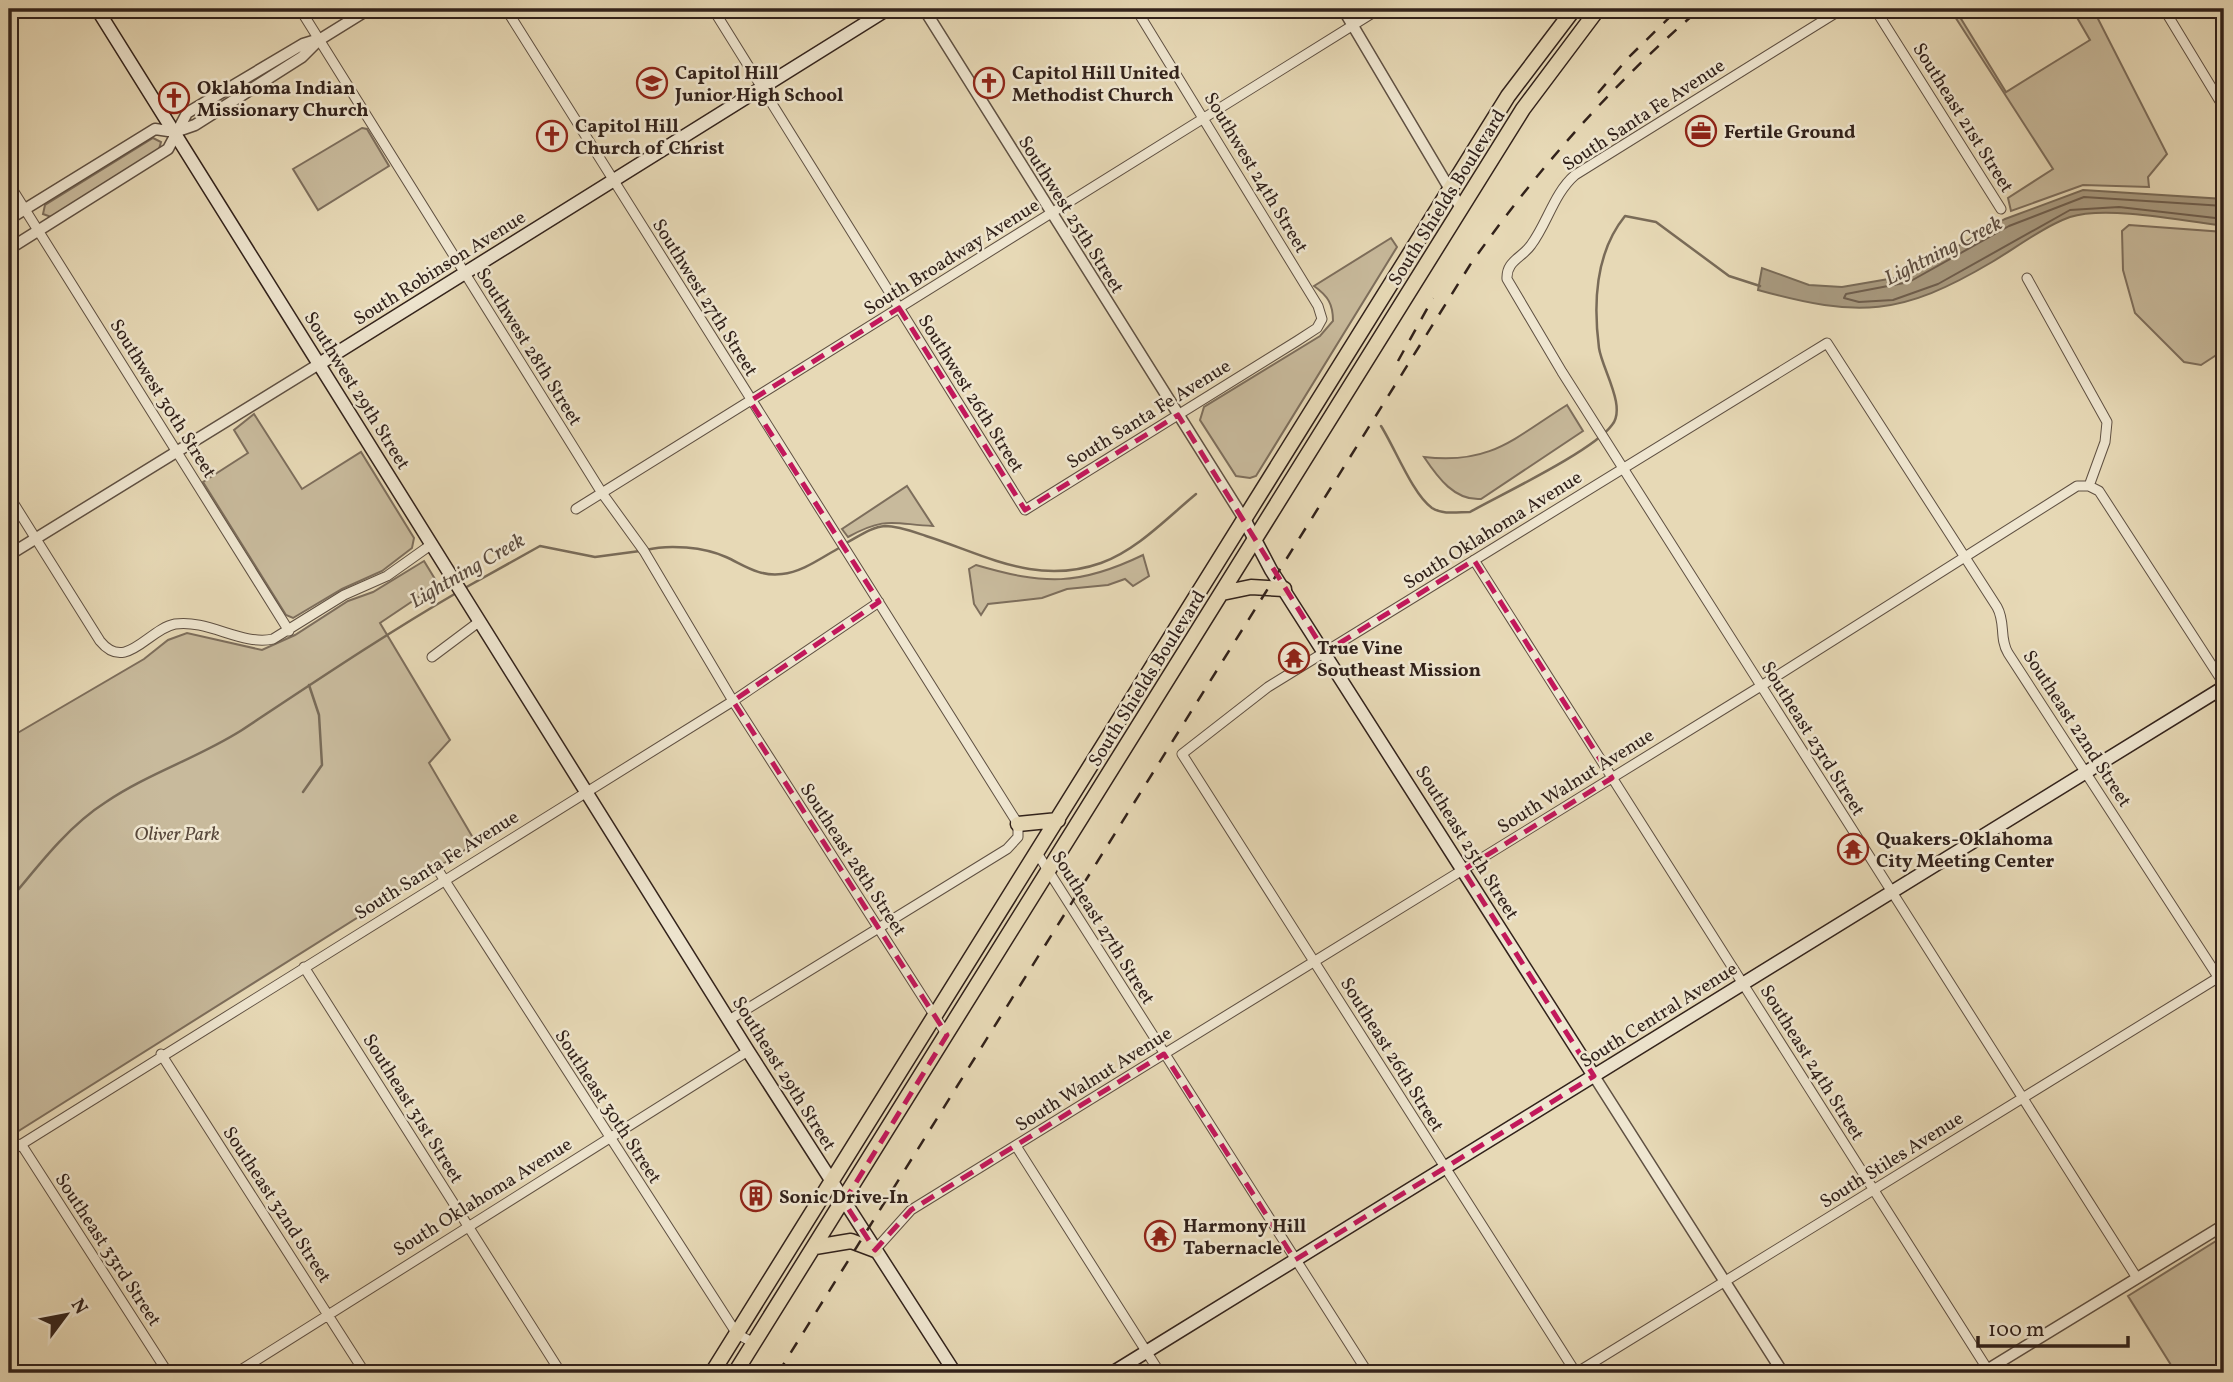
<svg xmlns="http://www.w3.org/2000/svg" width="2233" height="1382" viewBox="0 0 2233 1382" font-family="Vollkorn,serif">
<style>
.green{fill:#c8ba9c;stroke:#7d6e5c;stroke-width:2}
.water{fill:#a99b81;stroke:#796b58;stroke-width:2}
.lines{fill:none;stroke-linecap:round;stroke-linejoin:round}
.shore{stroke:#6e5e4e;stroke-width:2}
.stream{stroke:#796b58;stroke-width:2.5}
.minor-casing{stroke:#5f5042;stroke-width:11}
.tertiary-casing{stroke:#5f5042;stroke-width:13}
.secondary-casing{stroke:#32221b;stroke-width:15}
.primary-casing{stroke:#32221b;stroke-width:17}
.minor{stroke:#efe6d0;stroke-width:9}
.tertiary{stroke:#efe6d0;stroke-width:10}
.secondary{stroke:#efe6d0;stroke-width:12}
.primary{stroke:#e7d9b6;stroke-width:14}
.rail{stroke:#32221b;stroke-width:2.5;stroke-dasharray:12 12;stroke-linecap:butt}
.marked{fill:none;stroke:#c2185b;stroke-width:5;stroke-dasharray:14 9;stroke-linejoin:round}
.labels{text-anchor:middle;stroke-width:5;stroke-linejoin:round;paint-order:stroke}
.poi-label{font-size:19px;font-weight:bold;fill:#32221b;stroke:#efe6d0;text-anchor:start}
.street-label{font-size:19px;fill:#32221b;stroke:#efe6d0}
.park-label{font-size:19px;font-style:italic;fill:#58483b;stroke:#efe6d0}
.water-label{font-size:21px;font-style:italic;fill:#5c4c3f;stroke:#efe6d0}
</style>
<rect width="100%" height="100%" fill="#e7d9b6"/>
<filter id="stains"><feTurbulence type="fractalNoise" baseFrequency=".00286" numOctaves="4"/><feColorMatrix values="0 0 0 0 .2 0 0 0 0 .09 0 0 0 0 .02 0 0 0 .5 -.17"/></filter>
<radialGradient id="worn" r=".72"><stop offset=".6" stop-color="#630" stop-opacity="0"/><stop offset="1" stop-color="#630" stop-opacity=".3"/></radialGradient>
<!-- green -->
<path class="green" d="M 1950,9 L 1955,9 L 2006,92 L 2090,40 L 2072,9 L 2093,9 L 2167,154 L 2148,177 L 2149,187 L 2083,185 L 2011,211 L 2008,198 L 2053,169 Z
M 362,128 L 367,129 L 389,166 L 318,210 L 293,169 Z
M 153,138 L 161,142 L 159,149 L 51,217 L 43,214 L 45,205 Z
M 2129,225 L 2224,232 L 2224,350 L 2201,365 L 2184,362 L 2135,313 L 2123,270 L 2122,231 Z
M 1391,238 L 1397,247 L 1256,476 L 1250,478 L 1236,476 L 1200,420 L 1204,407 L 1320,336 L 1333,321 C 1333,304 1328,296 1314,286 Z
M 1567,405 L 1583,431 L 1481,499 C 1455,501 1438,478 1424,457 C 1491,465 1514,438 1567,405 Z
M 254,414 L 302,489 L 361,452 L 414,538 L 412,548 L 382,571 L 342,589 L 293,618 L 286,615 L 203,482 L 248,453 L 234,430 Z
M 907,486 L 933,526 C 893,524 886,516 848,537 L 842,529 Z
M 1143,555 L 1149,576 L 1133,586 L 1125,579 L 1108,585 L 1067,589 L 1042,598 L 988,604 L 981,615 L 974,604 L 969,569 L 976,565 C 1044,585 1079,586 1143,555 Z
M 424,561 L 438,584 L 380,623 L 450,740 L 429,763 L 476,843 L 9,1137 L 9,738 L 144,659 L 168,640 L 187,633 L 262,650 L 295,635 L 348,601 L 373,592 Z
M 2224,1236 L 2224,1373 L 2176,1373 L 2128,1296 Z"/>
<!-- water -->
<path class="water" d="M 2083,190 L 2224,199 L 2224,226 C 2185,221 2106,205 2070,217 C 2043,227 2017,247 1992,262 C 1901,316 1859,318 1758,290 L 1762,268 L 1809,285 L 1842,287 L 1906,276 L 2005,219 Z"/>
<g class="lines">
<!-- shore -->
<path class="shore" d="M 2224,206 L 2084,197 L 2009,226 L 1909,282 L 1846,294 L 1844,298 L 1859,302 L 1893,300 L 1938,284 L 2070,210 L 2119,207 L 2224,219"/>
<!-- stream -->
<path class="stream" d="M 1381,426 C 1394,446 1413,495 1432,508 C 1443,515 1458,512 1470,512 C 1502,494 1593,451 1612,425 C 1627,407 1602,369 1599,348 C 1593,302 1595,253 1625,216 L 1656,222 L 1729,276 L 1760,286
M 846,543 C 858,537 871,527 885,526 C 899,526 914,532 926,536 C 986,555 1036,586 1101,563 C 1137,550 1167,518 1196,494
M 646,550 C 669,544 704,547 726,557 C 744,565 759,577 782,574 C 803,572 822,557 841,547
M 463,589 L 540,546 L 595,557 L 640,551
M 303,792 L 322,765 L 319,715 L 309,685
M 9,901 C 37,867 68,826 106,802 C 149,773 198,758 242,730 C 313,683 384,635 458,592"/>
<!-- minor casing -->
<g class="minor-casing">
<path id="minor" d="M 300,9 L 602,493 L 644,551 L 733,701 L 947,1035
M 506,9 L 1018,824 L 1018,837 L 1007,849 L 729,1020
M 713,9 L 1025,510 L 1297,341 L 1317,328 L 1322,319 L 1318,306 L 1136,9
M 1842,9 L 1575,175 C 1554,193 1547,224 1531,245 C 1522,258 1506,261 1507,279 L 1562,372 L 2137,1278
M 1875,9 L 2001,209
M 2164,9 L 2224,108
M 9,184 L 289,631
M 2027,278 L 2107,422 L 2105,442 L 2089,486
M 9,496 L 100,641 C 126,673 148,629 175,624 C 208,619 242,646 273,639 L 344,595 L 387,576 L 432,544
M 576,509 L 1379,9
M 1474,560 L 1988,1370
M 432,657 L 480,621
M 1037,853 L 1368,1373
M 438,870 L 737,1334 L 754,1343
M 304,967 L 561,1373
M 161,1054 L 365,1373
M 21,1144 L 168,1373
M 1016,1146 L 1160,1373
M 9,1152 L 733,701 L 879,602
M 875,1250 L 911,1210 L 1761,686 L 2077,486 L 2089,486 L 2099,491 L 2224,684
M 236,1373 L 748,1051
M 1576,1373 L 1182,754 L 1268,687 L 1827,343 L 1997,607 C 2006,623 1999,638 2008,653 L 2224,986
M 1576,1373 L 2224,974"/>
</g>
<!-- tertiary casing -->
<g class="tertiary-casing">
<path id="tertiary" d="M 924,9 L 1244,519
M 1343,9 L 1461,208
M 9,219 L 155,129 L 175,132 L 195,125 L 302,57 L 319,40 L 369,9
M 9,249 L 168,149 L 187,113 L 303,44 L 316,40
M 9,555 L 319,364
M 1594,1076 L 1783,1373
M 1982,1373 L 2224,1225"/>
</g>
<!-- secondary casing -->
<g class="secondary-casing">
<path id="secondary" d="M 97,9 L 748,1051 L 955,1373
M 319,364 L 888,9
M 1244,519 L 1271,570 L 1594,1076
M 1112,1373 L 2224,687"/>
</g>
<!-- primary casing -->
<g class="primary-casing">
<path id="primary" d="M 1222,593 L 1251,587 L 1284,589
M 1018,824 L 1058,820
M 815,1247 L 851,1241 L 875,1250
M 712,1373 L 1508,96 L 1574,9
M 735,1373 L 1523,109 L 1598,9"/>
</g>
<!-- minor -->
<use href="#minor" class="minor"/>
<!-- tertiary -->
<use href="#tertiary" class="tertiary"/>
<!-- secondary -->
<use href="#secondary" class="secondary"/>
<!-- primary -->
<use href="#primary" class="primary"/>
<!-- rail -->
<path class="rail" d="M 1598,93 L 1629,57 L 1678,9
M 1398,361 L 1433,298
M 778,1373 L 1470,265 C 1537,170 1612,84 1700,9"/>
</g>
<!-- marked area -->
<path class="marked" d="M 899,308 L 1025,510 L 1178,415 L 1325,652 L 1474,560 L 1612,778 L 1463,870 L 1594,1076 L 1295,1260 L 1164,1054 L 911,1210 L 875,1250 L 844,1202 L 947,1035 L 733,701 L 879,602 L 750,401 Z"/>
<!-- icons -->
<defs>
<g id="school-ring" transform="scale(1.575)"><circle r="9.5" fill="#efe6d0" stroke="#8f2418" stroke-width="1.5"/><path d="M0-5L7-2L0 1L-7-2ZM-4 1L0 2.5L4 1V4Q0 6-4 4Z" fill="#8f2418"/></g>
<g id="church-ring" transform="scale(1.575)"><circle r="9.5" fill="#efe6d0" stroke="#8f2418" stroke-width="1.5"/><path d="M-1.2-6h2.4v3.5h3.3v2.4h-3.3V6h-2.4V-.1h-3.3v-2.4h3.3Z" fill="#8f2418"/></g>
<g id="office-ring" transform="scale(1.575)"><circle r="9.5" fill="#efe6d0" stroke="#8f2418" stroke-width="1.5"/><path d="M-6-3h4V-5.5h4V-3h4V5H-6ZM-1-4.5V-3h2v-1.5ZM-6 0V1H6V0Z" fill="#8f2418"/></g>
<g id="temple-ring" transform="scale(1.575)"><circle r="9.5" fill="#efe6d0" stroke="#8f2418" stroke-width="1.5"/><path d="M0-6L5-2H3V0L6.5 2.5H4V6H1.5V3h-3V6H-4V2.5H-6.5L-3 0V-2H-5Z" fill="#8f2418"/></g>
<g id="building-ring" transform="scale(1.575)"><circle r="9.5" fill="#efe6d0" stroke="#8f2418" stroke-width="1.5"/><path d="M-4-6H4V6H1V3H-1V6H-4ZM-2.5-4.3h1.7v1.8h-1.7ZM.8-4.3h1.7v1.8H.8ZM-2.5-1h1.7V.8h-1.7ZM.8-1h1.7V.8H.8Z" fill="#8f2418"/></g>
</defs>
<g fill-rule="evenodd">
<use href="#school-ring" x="652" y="83"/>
<use href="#church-ring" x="989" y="83"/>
<use href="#church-ring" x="174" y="98"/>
<use href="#office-ring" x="1701" y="131"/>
<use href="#church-ring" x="552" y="136"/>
<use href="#temple-ring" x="1294" y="658"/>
<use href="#temple-ring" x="1853" y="849"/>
<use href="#building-ring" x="756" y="1196"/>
<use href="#temple-ring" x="1160" y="1236"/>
</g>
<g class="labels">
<!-- poi labels -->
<g class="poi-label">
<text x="675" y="79">Capitol Hill<tspan x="675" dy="22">Junior High School</tspan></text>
<text x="1012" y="79">Capitol Hill United<tspan x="1012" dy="22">Methodist Church</tspan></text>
<text x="197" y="94">Oklahoma Indian<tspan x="197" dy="22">Missionary Church</tspan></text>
<text x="575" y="132">Capitol Hill<tspan x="575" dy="22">Church of Christ</tspan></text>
<text x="1724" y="138">Fertile Ground</text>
<text x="1317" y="654">True Vine<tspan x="1317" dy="22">Southeast Mission</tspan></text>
<text x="1876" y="845">Quakers-Oklahoma<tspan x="1876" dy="22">City Meeting Center</tspan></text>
<text x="779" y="1203">Sonic Drive-In</text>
<text x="1183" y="1232">Harmony Hill<tspan x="1183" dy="22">Tabernacle</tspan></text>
</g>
<!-- street labels -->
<g class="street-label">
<text transform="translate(1643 114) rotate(-33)" y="7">South Santa Fe Avenue</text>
<text transform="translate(1964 117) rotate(58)" y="7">Southeast 21st Street</text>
<text transform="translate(1257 172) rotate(59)" y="7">Southwest 24th Street</text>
<text transform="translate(1446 197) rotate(-58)" y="7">South Shields Boulevard</text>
<text transform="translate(1072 214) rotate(58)" y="7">Southwest 25th Street</text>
<text transform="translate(951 256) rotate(-32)" y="7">South Broadway Avenue</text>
<text transform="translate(439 267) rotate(-32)" y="7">South Robinson Avenue</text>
<text transform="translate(706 297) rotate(58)" y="7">Southwest 27th Street</text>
<text transform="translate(530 346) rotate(58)" y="7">Southwest 28th Street</text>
<text transform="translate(358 390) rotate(58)" y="7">Southwest 29th Street</text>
<text transform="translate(972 393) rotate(58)" y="7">Southwest 26th Street</text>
<text transform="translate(164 398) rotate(58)" y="7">Southwest 30th Street</text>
<text transform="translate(1148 413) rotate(-32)" y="7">South Santa Fe Avenue</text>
<text transform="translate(1492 529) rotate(-32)" y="7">South Oklahoma Avenue</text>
<text transform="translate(1146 678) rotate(-58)" y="7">South Shields Boulevard</text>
<text transform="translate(2078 728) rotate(57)" y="7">Southeast 22nd Street</text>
<text transform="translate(1814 738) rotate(58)" y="7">Southeast 23rd Street</text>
<text transform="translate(1575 780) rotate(-32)" y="7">South Walnut Avenue</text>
<text transform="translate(1468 842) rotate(58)" y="7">Southeast 25th Street</text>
<text transform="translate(854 859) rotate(57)" y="7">Southeast 28th Street</text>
<text transform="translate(436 864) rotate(-32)" y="7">South Santa Fe Avenue</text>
<text transform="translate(1104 927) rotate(58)" y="7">Southeast 27th Street</text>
<text transform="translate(1658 1014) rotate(-32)" y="7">South Central Avenue</text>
<text transform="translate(1393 1054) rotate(58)" y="7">Southeast 26th Street</text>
<text transform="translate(1813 1062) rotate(58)" y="7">Southeast 24th Street</text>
<text transform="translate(785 1073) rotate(58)" y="7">Southeast 29th Street</text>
<text transform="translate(1093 1078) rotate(-32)" y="7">South Walnut Avenue</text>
<text transform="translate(609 1106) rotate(57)" y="7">Southeast 30th Street</text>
<text transform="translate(414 1108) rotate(58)" y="7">Southeast 31st Street</text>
<text transform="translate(1891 1159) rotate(-32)" y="7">South Stiles Avenue</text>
<text transform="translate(482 1196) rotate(-32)" y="7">South Oklahoma Avenue</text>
<text transform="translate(278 1204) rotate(57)" y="7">Southeast 32nd Street</text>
<text transform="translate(109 1249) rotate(57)" y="7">Southeast 33rd Street</text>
</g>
<!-- park labels -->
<g class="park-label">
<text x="177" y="840">Oliver Park</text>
</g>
<!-- water labels -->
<g class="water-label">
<text transform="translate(1943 250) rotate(-27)" y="7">Lightning Creek</text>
<text transform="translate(467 570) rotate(-30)" y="7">Lightning Creek</text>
</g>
</g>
<!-- margin -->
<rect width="2233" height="1382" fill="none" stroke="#e7d9b6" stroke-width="35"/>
<rect x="10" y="10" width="2212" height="1361" fill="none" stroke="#32221b" stroke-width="3.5"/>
<rect x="18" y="18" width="2198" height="1347" fill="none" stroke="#32221b" stroke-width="2"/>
<!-- north arrow -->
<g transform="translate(66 1315) rotate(58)" stroke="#efe6d0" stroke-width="5" paint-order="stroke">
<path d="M0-5L12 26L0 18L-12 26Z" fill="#32221b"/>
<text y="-10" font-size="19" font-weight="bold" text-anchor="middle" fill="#32221b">N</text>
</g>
<!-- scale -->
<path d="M1978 1336v10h150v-10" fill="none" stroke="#32221b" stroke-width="3.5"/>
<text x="1988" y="1336" font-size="21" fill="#32221b" stroke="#efe6d0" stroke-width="5" paint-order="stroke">100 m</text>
<rect width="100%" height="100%" filter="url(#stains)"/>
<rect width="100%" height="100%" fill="url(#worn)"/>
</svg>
